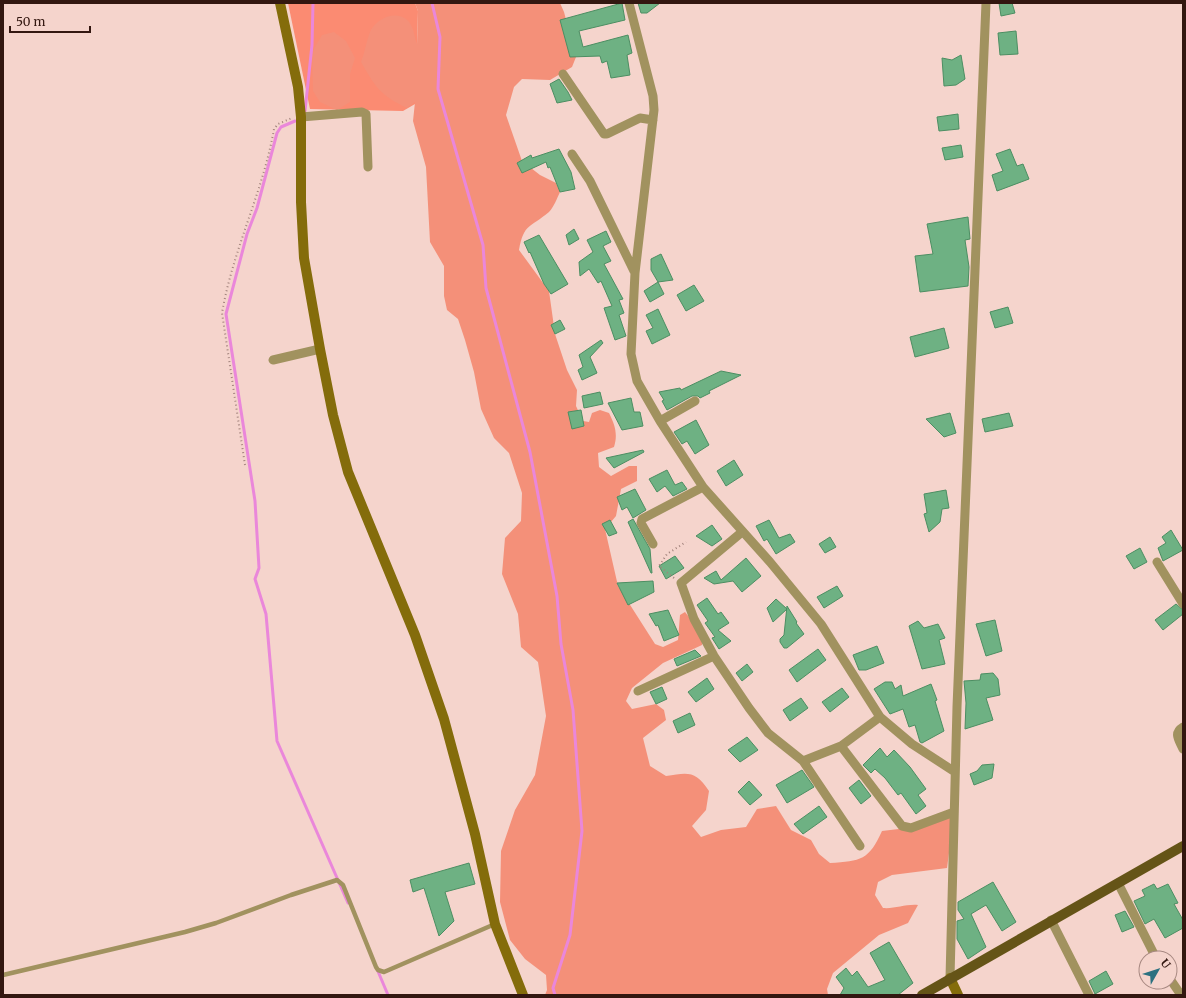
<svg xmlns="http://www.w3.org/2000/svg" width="1186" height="998" viewBox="0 0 1186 998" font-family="Merriweather,serif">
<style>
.green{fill:#fb8b72}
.forest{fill:#f49079}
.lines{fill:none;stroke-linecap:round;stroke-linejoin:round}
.stream{stroke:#ea87da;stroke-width:3}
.building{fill:#6eb183;stroke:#4c8e62}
.path{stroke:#a2837c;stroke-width:2;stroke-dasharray:1 3;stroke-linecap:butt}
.lane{stroke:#a1925f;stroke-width:4.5}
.street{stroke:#a1925f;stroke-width:9}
.secondary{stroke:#846c0b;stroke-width:10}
.primary{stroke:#655417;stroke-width:10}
</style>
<rect width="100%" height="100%" fill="#f5d4cc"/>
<!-- green -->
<path class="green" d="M 288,3 L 415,3 L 418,11 L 415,104 L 403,111 L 310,109 Z"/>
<!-- forest -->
<path class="forest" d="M 415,3 L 560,3 L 564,12 L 576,57 L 572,67 L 550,80 L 522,79 L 514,87 L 506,115 L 522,161 L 540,175 L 556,183 L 560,192 C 557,198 554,207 549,212 C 530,228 524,223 519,250 L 549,291 L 555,334 L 567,370 L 577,390 L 576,406 L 583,421 L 589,422 L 592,413 L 600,410 L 609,413 C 615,425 618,434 614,447 L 598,453 L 599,467 L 611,476 L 629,466 L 637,466 L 637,481 L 621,489 L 616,516 L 605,529 L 618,586 L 655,644 L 663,647 L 678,640 L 680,615 L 685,612 L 702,633 L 702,645 L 663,663 L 632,688 L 626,701 L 632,709 L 656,704 L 664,710 L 666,720 L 643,738 L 650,766 L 666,776 C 689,772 696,771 709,791 L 706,810 L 692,826 L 701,837 L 721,830 L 746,827 L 757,809 L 776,806 L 791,830 L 811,840 L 819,854 L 830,863 C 861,861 869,860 882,831 L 907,828 L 954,816 L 947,868 L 892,875 L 878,882 L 875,895 L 883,908 C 895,909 905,904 918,905 L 908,923 L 879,935 L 833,973 L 827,989 L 828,995 L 545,995 L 547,990 L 546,975 L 525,959 L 510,940 L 500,902 L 501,851 L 515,810 L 535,775 L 546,716 L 538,662 L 521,647 L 518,614 L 502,574 L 505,538 L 521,521 L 522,493 L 509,453 L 494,438 L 481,409 L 474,372 L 465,340 L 458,319 L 447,310 L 444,296 L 444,266 L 430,242 L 426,167 L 413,121 L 415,102 L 407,108 C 380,95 376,88 361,62 C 365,52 366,42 370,32 C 375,20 393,10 406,19 C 414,25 414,36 417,44 L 418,11 Z
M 334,32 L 346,41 L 355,58 L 350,74 L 350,102 L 337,110 L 320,102 L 313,91 L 312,52 L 322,35 Z"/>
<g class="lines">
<!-- stream -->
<path class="stream" d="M 432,3 L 440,37 L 438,89 L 483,245 L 486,288 L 530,452 L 557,596 L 561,644 L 573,710 L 582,831 L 570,935 L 553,988 L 555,995
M 305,111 L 312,45 L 313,3
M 295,121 L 281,127 L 277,133 L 257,208 L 247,234 L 226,314 L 255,501 L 259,568 L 255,579 L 266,614 L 277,741 L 348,903
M 377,969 L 388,995"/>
</g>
<!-- building -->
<path class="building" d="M 622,3 L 625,20 L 579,31 L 583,47 L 628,35 L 632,53 L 627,55 L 630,75 L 611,78 L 607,61 L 602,63 L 600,56 L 570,57 L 560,20 Z
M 638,3 L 660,3 L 647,13 L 641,13 Z
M 999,3 L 1012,3 L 1015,13 L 1001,16 Z
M 1016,31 L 1018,54 L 1000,55 L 998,33 Z
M 961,55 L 965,79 L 956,85 L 944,86 L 942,58 L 952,60 Z
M 559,79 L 568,92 L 572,100 L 557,103 L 550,84 Z
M 958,114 L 959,129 L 939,131 L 937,117 Z
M 961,145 L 963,157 L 945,160 L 942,148 Z
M 559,149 L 571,172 L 575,189 L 560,192 L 550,167 L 548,168 L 546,162 L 522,173 L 517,163 L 531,155 L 532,158 Z
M 1010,149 L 1017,166 L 1023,164 L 1029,179 L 997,191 L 992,175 L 1003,171 L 996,154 Z
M 968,217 L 970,239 L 965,240 L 969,267 L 968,286 L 920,292 L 915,256 L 933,254 L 927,224 Z
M 574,229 L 579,239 L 569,245 L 566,235 Z
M 606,231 L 611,242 L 603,246 L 611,261 L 604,264 L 623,299 L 619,300 L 624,313 L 619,315 L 626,336 L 615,340 L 604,308 L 612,306 L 601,281 L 598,283 L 589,269 L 580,276 L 579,262 L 593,252 L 587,240 Z
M 539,235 L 568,284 L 551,294 L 544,284 L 530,252 L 529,253 L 524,242 Z
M 661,254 L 673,280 L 658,282 L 651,270 L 651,259 Z
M 658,282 L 664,294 L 650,302 L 644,291 Z
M 694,285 L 704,301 L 686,311 L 677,295 Z
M 1008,307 L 1013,323 L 995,328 L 990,312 Z
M 658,309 L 670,335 L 652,344 L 646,331 L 653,328 L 646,315 Z
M 560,320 L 565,329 L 555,334 L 551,325 Z
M 944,328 L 949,348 L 915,357 L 910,337 Z
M 601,340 L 603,343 L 590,357 L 597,373 L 582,380 L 578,370 L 583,367 L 579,355 Z
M 721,371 L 741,375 L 709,391 L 710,393 L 700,398 L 698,396 L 692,396 L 667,410 L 662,401 L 664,400 L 659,392 L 680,388 L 681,390 Z
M 600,392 L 603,404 L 584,408 L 582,396 Z
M 631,398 L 634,412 L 640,412 L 643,426 L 622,430 L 608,403 Z
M 581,410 L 584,426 L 572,429 L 568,412 Z
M 950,413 L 956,433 L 944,437 L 926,419 Z
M 1009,413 L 1013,426 L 985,432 L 982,419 Z
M 696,420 L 709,445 L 695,454 L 687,441 L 682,444 L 674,432 Z
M 643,450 L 644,452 L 614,468 L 606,458 Z
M 734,460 L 743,475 L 726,486 L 717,471 Z
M 667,470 L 675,485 L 682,482 L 687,489 L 673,496 L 665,486 L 657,492 L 649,479 Z
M 635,489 L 646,510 L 633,518 L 627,507 L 622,510 L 617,497 Z
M 946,490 L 949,508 L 942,509 L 940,522 L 929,532 L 924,514 L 927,513 L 924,494 Z
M 633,519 L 650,549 L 652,573 L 651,573 L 628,522 Z
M 610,520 L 617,533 L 609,536 L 602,524 Z
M 769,520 L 779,538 L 790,534 L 795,542 L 776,554 L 767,539 L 764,541 L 756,526 Z
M 712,525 L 722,539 L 712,546 L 696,536 Z
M 1171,530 L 1183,550 L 1163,561 L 1158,548 L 1166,543 L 1162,537 Z
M 830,537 L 836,547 L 825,553 L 819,544 Z
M 1140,548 L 1147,562 L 1134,569 L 1126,556 Z
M 675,556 L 684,568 L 666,579 L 659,566 Z
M 746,558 L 761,576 L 742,592 L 733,581 L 714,584 L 704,578 L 716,571 L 721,580 Z
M 653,581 L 654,592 L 628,605 L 617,583 Z
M 837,586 L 843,596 L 824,608 L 817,597 Z
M 707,598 L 718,614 L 721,612 L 729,623 L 718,630 L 731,641 L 719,649 L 712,638 L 715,637 L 705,623 L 708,621 L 697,605 Z
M 776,599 L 787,609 L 773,622 L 767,608 Z
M 1176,604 L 1183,610 L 1183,614 L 1163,630 L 1155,620 Z
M 787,606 L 797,622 L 796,623 L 804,634 L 787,648 L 784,648 L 780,642 L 780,639 L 784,635 Z
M 668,610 L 679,635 L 664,641 L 658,625 L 656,626 L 649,614 Z
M 995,620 L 1002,651 L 986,656 L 976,624 Z
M 918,621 L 924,628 L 938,624 L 945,638 L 939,640 L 945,664 L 922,669 L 909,626 Z
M 877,646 L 884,663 L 866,670 L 859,670 L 853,655 Z
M 818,649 L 826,660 L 797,682 L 789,670 Z
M 695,650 L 701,656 L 677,666 L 674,659 Z
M 747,664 L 753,672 L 742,681 L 736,673 Z
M 993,673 L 998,679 L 1000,695 L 986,698 L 993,720 L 965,729 L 966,703 L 964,681 L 980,680 L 981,674 Z
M 707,678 L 714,689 L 696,702 L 688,692 Z
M 885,682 L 892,682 L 895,689 L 901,685 L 903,696 L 931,684 L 937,700 L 935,701 L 944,731 L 922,743 L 920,742 L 915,725 L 909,727 L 903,709 L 890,714 L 874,689 Z
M 662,687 L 667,699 L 656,704 L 650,692 Z
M 842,688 L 849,697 L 830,712 L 822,702 Z
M 801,698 L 808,708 L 790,721 L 783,710 Z
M 690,713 L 695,725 L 678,733 L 673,721 Z
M 747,737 L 758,750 L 740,762 L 728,750 Z
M 880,748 L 887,757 L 894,750 L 910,767 L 926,789 L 918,795 L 926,806 L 916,814 L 901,793 L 898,795 L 885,778 L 875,769 L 871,773 L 863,765 Z
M 994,764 L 992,778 L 974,785 L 970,774 L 977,771 L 982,765 Z
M 802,770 L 814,787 L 787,803 L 776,785 Z
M 859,780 L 871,796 L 861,804 L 849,788 Z
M 749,781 L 762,795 L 750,805 L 738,792 Z
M 819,806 L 827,817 L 803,834 L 794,824 Z
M 469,863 L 475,884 L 445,892 L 454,921 L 439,936 L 424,888 L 413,892 L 410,880 Z
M 993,882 L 1016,922 L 1002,931 L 986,905 L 971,914 L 986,947 L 968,959 L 957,939 L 957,921 L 964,919 L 958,910 L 958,902 Z
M 1154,884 L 1157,889 L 1168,884 L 1178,903 L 1174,904 L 1183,920 L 1183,928 L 1165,938 L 1154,919 L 1145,924 L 1134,901 L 1145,896 L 1142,890 Z
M 1125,911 L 1134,927 L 1122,932 L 1115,915 Z
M 889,942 L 913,983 L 898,995 L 840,995 L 844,988 L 836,977 L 846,968 L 852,976 L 857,971 L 868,987 L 885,980 L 870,953 Z
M 1106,971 L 1113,984 L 1095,994 L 1089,981 Z"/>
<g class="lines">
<!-- path -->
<path class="path" d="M 245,465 L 222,313 C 233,249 263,192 274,129 L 278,124 L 292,118
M 674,578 L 659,566 L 667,554 L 686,542"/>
<!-- lane -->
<path class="lane" d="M 3,975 L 185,932 L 216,923 L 291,895 L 337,880 L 343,885 L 376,967 L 378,970 L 384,972 L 495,924"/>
<!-- street -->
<path class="street" d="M 629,3 L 653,96 L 654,110 L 635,273 L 631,354 L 637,381 L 660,421 L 703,487 L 770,562 L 821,624 L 880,717 L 912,744 L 955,772
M 563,74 L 604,134 L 607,134 L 640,118 L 653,120
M 301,117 L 362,112 L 366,114 L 368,167
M 572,154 L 590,181 L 634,271
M 273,360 L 320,349
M 660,421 L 695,401
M 742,532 L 681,583 L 694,619 L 714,656 L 749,708 L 768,733 L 803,761 L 841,746 L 880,717
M 653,544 L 641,523 L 642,519 L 703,487
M 1157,562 L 1183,604
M 638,691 L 714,656
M 1183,727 C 1173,733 1179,740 1183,749
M 841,746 L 902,826 L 911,828 L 954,812
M 803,761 L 860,846
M 1118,883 L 1156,958
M 1051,920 L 1089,995
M 950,978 L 957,707 L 986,3
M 1170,979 L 1181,995"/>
<!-- secondary -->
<path class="secondary" d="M 280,3 L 298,87 L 301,117 L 301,202 L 304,258 L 320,349 L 333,415 L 348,472 L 415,635 L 444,719 L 475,834 L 495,924 L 523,995
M 950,978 L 958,995"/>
<!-- primary -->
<path class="primary" d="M 922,995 L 1183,846"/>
</g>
<!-- border -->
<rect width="1186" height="998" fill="none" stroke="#331710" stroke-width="8"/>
<!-- north arrow -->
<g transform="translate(1158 970) rotate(51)"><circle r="19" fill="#f5d4cc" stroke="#a78881"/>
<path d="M0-3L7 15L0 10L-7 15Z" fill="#2c7180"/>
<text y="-6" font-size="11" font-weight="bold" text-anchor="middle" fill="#331710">U</text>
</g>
<!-- scale -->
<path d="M10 26v6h80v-6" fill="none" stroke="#331710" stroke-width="2"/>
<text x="16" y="26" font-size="12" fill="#331710" stroke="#f5d4cc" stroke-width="3" paint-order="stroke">50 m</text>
</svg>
